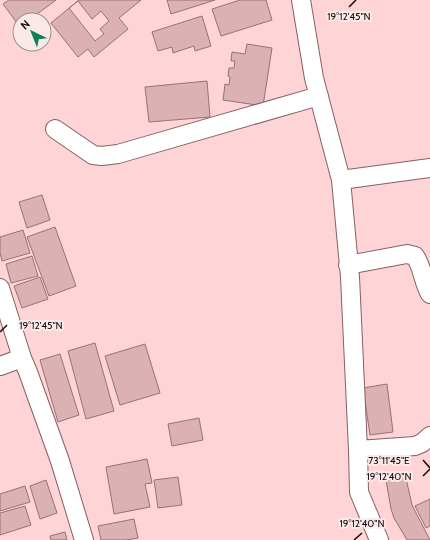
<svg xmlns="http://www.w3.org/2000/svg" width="430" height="540" viewBox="0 0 430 540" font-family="Cabin,sans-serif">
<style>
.building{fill:#dbb2b3;stroke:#977173;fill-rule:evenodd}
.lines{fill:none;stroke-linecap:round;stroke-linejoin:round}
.minor-casing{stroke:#846062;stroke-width:20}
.minor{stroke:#fff;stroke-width:18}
.ticks{fill:none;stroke:#160809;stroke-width:1.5}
.ticks-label{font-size:10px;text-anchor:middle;fill:#160809;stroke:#fae9e9;stroke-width:4;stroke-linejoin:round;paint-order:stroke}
</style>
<rect width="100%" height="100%" fill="#ffd4d6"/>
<!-- building -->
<path class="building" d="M 9,0 L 56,0 L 29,20 L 20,20 L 20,27 L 3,4 Z
M 79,0 L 141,0 L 119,18 L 128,29 L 94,57 L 88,49 L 78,57 L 51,23 ZM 78,1 L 92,19 L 101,11 L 109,21 L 100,29 L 104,34 L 95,41 L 69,8 Z
M 167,0 L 215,0 L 171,14 Z
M 240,0 L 266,0 L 272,20 L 221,36 L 212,9 Z
M 202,16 L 211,46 L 195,51 L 194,46 L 173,53 L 172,47 L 158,51 L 152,32 Z
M 247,44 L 272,48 L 263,106 L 223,100 L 225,84 L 229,85 L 230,77 L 228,76 L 229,68 L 234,68 L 235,61 L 231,61 L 232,52 L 245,54 Z
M 207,81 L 210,117 L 149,122 L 145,87 Z
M 42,195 L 50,220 L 27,228 L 19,202 Z
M 55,227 L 76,286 L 49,296 L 27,237 Z
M 23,230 L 30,253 L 2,261 L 0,253 L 0,237 Z
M 32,256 L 38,276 L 11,283 L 6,264 Z
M 40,277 L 48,299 L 22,308 L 14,286 Z
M 95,343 L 114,411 L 86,419 L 68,351 Z
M 145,344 L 160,393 L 120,405 L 105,356 Z
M 60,354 L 79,415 L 58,422 L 40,360 Z
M 387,384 L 393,432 L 370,435 L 363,388 Z
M 199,418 L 203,440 L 172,446 L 168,424 Z
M 147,459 L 152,483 L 145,484 L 150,507 L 114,514 L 106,467 Z
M 405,474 L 412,505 L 430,540 L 407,540 L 394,518 L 391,509 L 386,480 Z
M 178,477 L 182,505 L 158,508 L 154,480 Z
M 46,480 L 57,513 L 40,519 L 30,486 Z
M 25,486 L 30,502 L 0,511 L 0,494 Z
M 430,499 L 430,526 L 426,528 L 415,506 Z
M 25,506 L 31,525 L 0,535 L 0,513 Z
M 134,519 L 138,538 L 126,540 L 101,540 L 98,526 Z
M 65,532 L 67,540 L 51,540 L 50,536 Z"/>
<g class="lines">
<!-- minor casing -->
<g class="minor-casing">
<path id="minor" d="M 301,0 L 314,78 L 341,180 L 350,277 L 358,450 L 359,492 L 379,540
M 55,129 L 93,155 L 102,156 L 118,154 L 319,96
M 341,180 L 430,168
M 348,265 L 407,254 L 415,256 C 423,268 423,282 430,294
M 0,288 L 22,358 L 28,372 L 60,461 L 84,540
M 0,366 L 22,358
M 358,450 L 415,446 L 422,443 L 430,436"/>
</g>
<!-- minor -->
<use href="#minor" class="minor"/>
</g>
<!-- ticks -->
<path class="ticks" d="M 349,7 L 356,0M 0,332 L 7,325M 423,460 L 430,468M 423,476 L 430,469M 354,540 L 362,533"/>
<g class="ticks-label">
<text x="349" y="20">19°12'45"N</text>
<text x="41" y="329">19°12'45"N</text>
<text x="389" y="464">73°11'45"E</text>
<text x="389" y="480">19°12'40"N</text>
<text x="362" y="527">19°12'40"N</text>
</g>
<!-- north arrow -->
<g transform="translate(32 32) rotate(317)"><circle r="19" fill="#fae9e9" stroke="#9f8f8f"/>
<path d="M0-3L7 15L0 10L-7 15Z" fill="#107e59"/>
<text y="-6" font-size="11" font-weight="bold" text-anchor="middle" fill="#160809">N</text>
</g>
</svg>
